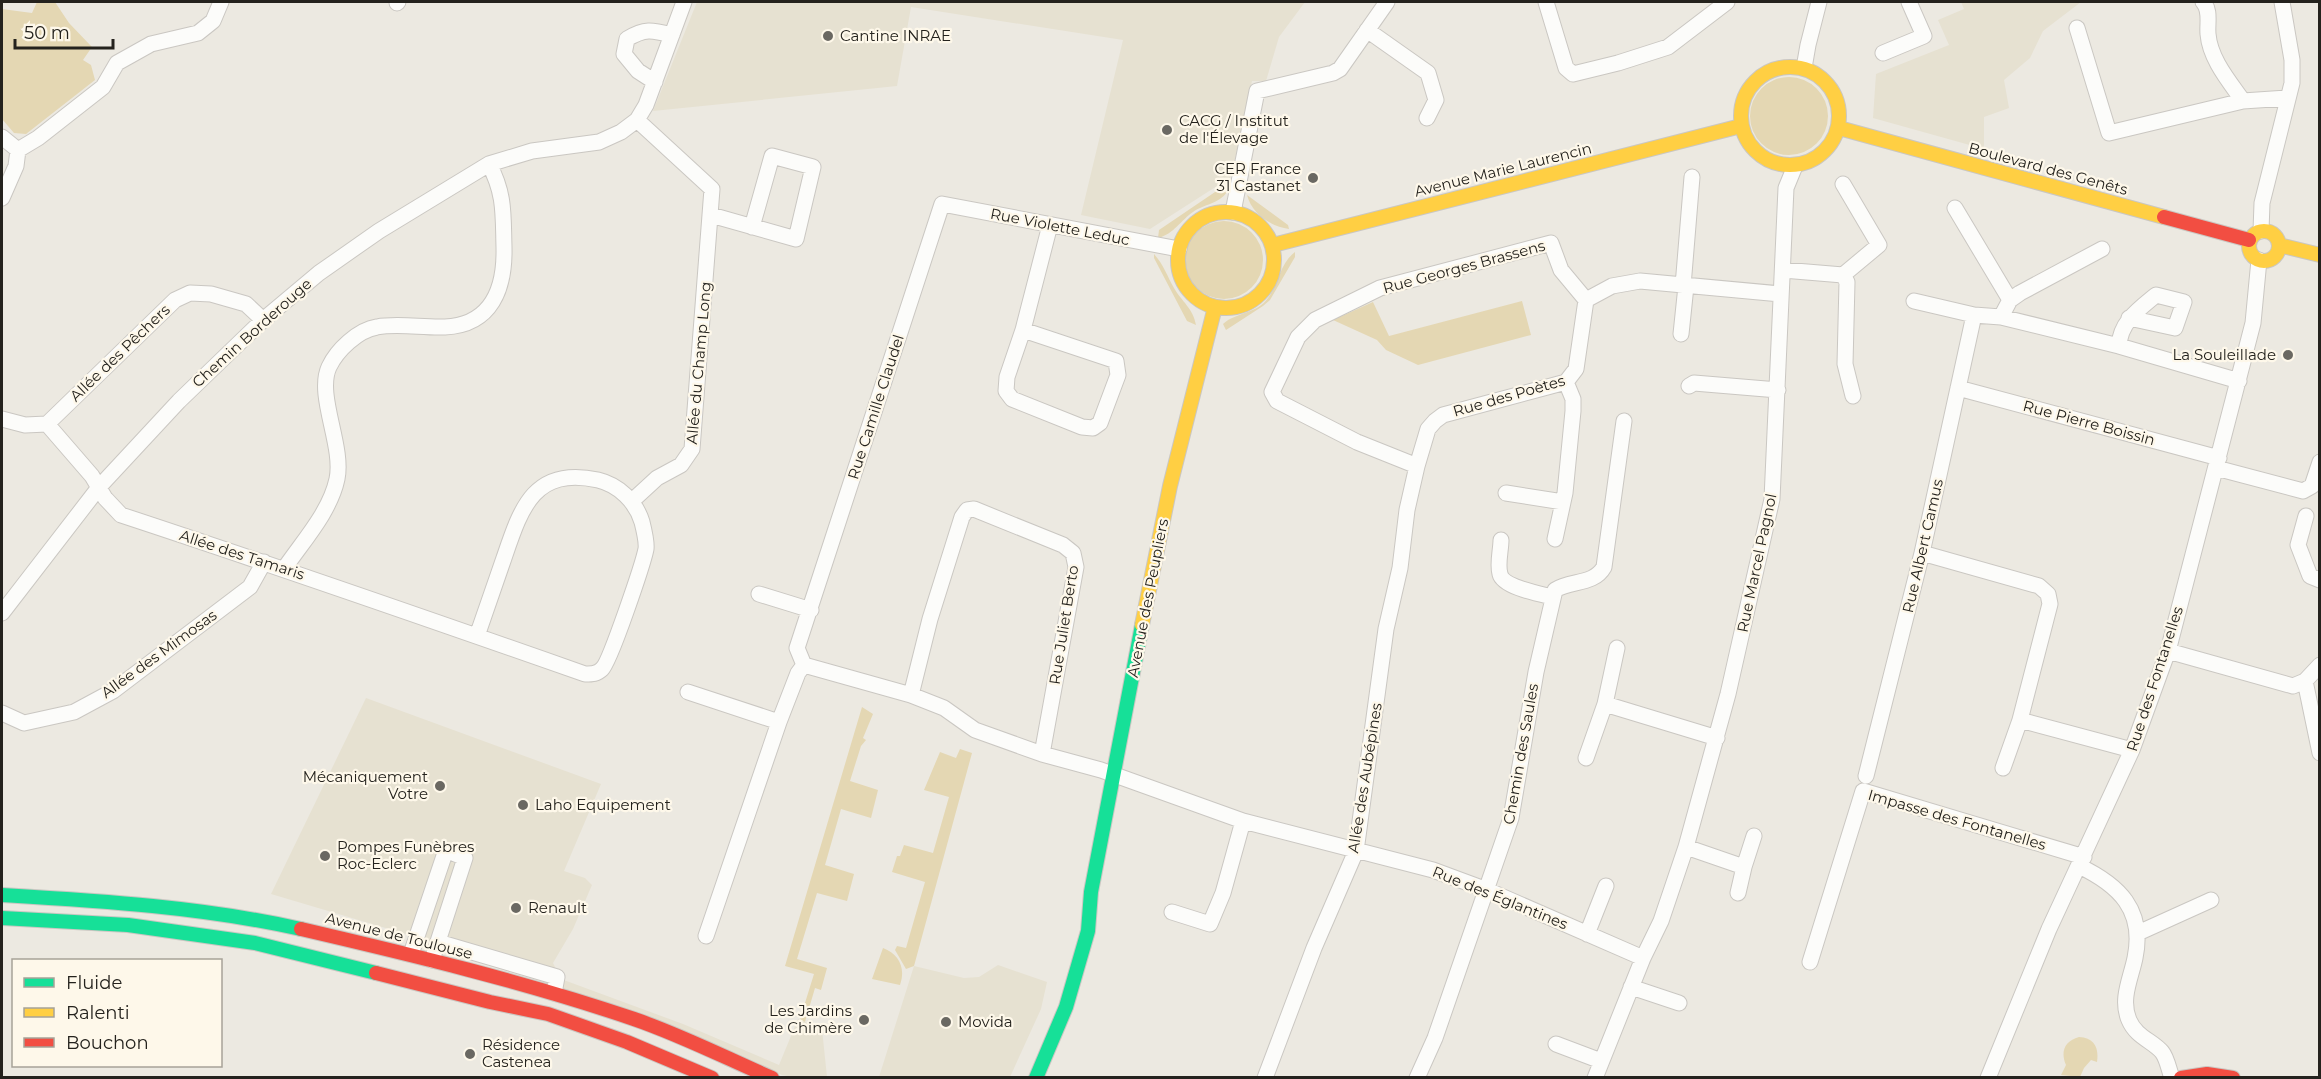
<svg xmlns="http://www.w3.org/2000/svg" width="2321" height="1079" viewBox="0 0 2321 1079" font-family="Montserrat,sans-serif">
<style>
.built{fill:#e6e1d1}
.green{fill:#e4d7b3}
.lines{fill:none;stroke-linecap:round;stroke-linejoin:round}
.street-casing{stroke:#cac7c2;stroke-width:17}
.fast-casing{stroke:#cac7c2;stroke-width:16}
.slow-casing{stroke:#cac7c2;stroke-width:16}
.jam-casing{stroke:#cac7c2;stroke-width:16}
.street{stroke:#fcfcfa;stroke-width:15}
.fast{stroke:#16e098;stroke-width:14}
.slow{stroke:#ffcf43;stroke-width:14}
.jam{stroke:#f24e42;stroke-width:14}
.poi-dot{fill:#6a6862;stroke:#fef8ea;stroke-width:2}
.labels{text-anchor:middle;stroke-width:4.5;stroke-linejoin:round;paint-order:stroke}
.poi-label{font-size:15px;fill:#24221d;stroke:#fef8ea;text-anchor:start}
.street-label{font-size:15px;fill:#24221d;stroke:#fef8ea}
</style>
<rect width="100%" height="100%" fill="#ece9e1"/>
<!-- built -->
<path class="built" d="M 697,2 L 1305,2 L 1279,37 L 1266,81 L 1252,81 L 1231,177 L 1150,229 L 1081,215 L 1123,40 L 911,7 L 897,86 L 653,111 Z
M 1961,2 L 2081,2 L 2043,31 L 2030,58 L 2004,80 L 2009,108 L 1984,117 L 1984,149 L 1873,118 L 1876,74 L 1949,45 L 1938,20 L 1964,9 Z
M 366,698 L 601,784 L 564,871 L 585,878 L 592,885 L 573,929 L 553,963 L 561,979 L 683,1024 L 779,1065 L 798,1019 L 822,1029 L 827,1077 L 792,1077 L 782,1075 L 463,951 L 271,894 Z
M 998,965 L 1047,982 L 1041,1009 L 1010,1077 L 879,1077 L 914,966 L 964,978 L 979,977 Z"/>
<!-- green -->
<path class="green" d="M 37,2 L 55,2 L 69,23 L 92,47 L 83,60 L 91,65 L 95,80 L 26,134 L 14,133 L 2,119 L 2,9 L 32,13 Z
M1750 116a39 39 0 1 1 78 0a39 39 0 1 1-78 0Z
M 1218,190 L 1227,192 C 1219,204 1204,204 1193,212 C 1181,220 1174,234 1158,238 L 1159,230 Z
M 1247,195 L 1288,225 L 1289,229 C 1270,226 1252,214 1247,195 Z
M1185 260a39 39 0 1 1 78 0a39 39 0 1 1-78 0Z
M 1295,252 L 1295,257 L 1270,300 L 1263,306 L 1226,330 L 1223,324 C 1236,312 1257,314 1268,298 C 1279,283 1280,263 1295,252 Z
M 1154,254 C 1164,265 1167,276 1174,288 C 1182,302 1193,308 1196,325 L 1187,321 L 1154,258 Z
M 1522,301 L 1531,335 L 1418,365 L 1386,350 L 1377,340 L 1333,320 L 1373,302 L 1389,336 Z
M 862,707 L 873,714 L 863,738 L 866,740 L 861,746 L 850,781 L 878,790 L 871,818 L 841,809 L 825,865 L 854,874 L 847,901 L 817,893 L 797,959 L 827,968 L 821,990 L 815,988 L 805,1022 L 800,1019 L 814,974 L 785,966 Z
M 960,749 L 972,753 L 914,966 L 906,969 L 895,950 L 897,946 L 906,948 L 925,882 L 892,872 L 897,856 L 900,856 L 904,845 L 933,853 L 949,797 L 924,790 L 940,752 L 956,758 Z
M 883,948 C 899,954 906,968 900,985 L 872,979 Z
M 2079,1037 C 2095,1038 2099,1048 2097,1062 L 2091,1060 L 2084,1068 L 2080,1077 L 2061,1075 L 2066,1065 C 2060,1051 2065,1041 2079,1037 Z"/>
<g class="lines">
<!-- street casing -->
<g class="street-casing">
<path id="street" d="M 1546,2 L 1566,68 L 1573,74 L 1618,63 L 1668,47 L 1727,2
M 2203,2 C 2211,10 2207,23 2208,34 C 2210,59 2229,81 2243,101
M 397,3 L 398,2
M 2077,28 L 2109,133 L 2243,101 L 2287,98
M 1367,30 L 1428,73 L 1436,100 L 1427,118
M 1883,53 L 1924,36 L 1909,2
M 1804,68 L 1808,45 L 1819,2
M 655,82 L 638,71 L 624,54 L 627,39 C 645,28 652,30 672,35
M 2,137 L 18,150 L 38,138 L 103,87 L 117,63 L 151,44 L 198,33 L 213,21 L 221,2
M 1843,184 L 1879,245 L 1843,275
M 2,198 L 16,166 L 18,150
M 1955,208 L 2010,300
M 1233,212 L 1257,91 L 1333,73 L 1340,69 L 1387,2
M 711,215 L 796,239 L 813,167 L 772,156 L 752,227
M 2261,231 L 2262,203 L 2292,83 L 2292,60 L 2282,2
M 1783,270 L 1843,275 L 1847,282 L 1845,364 L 1853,396
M 1683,286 L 1692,177
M 1914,301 L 1974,315
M 2001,317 L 2010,300 L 2020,293 L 2102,249
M 1023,330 L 1116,361 L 1118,375 L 1100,423 L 1093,428 L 1082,427 L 1012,399 L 1006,391 L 1007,377 L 1023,330 L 1050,225
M 1681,334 L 1686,286
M 2119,346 C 2120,322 2139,309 2156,295 L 2184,302 L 2175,328 L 2129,318
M 1689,386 L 1694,383 L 1778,390
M 1958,388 L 2219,458
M 2,419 L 25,425 L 47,424 L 92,476 L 105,498 L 121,515 C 276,566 431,620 585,674 C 592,674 597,674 602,669 C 610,662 643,564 646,549 C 647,542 644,530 642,522 C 636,502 619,485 598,480 C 534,466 521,508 504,558 C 495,584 486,610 477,636
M 47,424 L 175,300 L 190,293 L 211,294 L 246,304 L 263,320
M 1417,466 L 1357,442 L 1277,401 L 1272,392 L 1298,337 L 1315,320 L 1380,288 L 1551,243 L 1561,270 L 1586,300
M 2216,468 L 2303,491 L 2312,486 L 2320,462
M 1506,493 L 1563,502
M 632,501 L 657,478 L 681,465 L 692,449 L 712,189 L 637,120
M 2306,516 L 2298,545 L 2310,576 L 2320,580
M 1555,539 L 1565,493 L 1573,411 L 1573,399 L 1566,382
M 1501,540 C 1501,550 1497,564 1500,574 C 1503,587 1540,594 1552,597
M 1922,553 L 2039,586 L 2048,594 L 2050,604 L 2020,720 L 2132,750
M 284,569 C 303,541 330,512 337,479 C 344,446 316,395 329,367 C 337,350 358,330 377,327 C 398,323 423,328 445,327 C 492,325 505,288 504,247 C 503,214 505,194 489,164
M 759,594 L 811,610
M 2,613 L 100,486 L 179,401 L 263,320 L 319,273 L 379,231 L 489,164 L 532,151 L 599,142 L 621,132 L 637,120 L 646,105 L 684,2
M 2168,651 L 2293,686 L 2305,681 L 2320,665
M 804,665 L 911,695 L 944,708 L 975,730 L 1042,754 L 1101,770 L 1243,821 L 1433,870 L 1487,890 L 1643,958
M 2305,681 L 2320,753
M 688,692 L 779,722
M 911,695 L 930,619 L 962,517 L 967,510 L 974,509 L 1063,545 L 1073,553 L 1076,567 L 1042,754
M 1605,704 L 1717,738
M 2,713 L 24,723 L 74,712 L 113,691 L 250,587 L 264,562
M 1586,758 L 1605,704 L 1617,648
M 2003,768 L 2020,720
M 1866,776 L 1922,553 L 1974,315 L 2001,317 L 2119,346 L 2239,381
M 1686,847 L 1744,867 L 1738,893
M 2079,866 C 2119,885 2145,910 2135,958 C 2131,978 2120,999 2129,1020 C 2136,1037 2153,1041 2162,1052 C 2167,1058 2169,1070 2172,1078
M 1744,867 L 1754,836
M 1172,912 L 1210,924 L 1223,893 L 1243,821
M 2138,933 L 2211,900
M 1587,934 L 1606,886
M 706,936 L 779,722 L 798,673 L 804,665 L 797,648 L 942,204 L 1179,249
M 438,942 L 557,977 L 554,993
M 411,954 L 446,850 L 465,858 L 432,960
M 1810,962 L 1863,791 L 2084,857
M 1631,987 L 1679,1003
M 1556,1044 L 1601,1061
M 1265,1078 L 1314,948 L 1356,851 L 1386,629 L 1400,568 L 1407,510 L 1417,466 L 1428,429 L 1435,421 L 1443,415 L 1566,382 L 1576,369 L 1586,300 L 1612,286 L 1640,281 L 1781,294
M 1417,1078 L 1435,1038 L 1511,818 L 1536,672 L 1555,590 C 1571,580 1594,585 1604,567 L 1624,421
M 1595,1078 L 1643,958 L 1661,921 L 1686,847 L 1728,694 L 1772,499 L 1786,188 L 1795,166
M 1988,1078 L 2049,929 L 2132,750 L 2168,651 L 2253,323 L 2259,260"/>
</g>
<!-- fast casing -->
<g class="fast-casing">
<path id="fast" d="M 2,895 C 103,901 203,907 301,929
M 2,918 L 128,925 L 255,943 L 376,973
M 1036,1078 L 1066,1007 L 1088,931 L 1091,892 L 1142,625"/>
</g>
<!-- slow casing -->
<g class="slow-casing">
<path id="slow" d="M1741 116a49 49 0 1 1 98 0a49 49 0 1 1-98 0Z
M 1839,128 L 2164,217
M1178 260a48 48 0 1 1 96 0a48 48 0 1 1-96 0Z
M2249 246a15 15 0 1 1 30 0a15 15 0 1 1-30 0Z
M 1273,245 L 1741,126
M 2279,245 L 2320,255
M 1142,625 L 1170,486 L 1215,307"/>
</g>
<!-- jam casing -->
<g class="jam-casing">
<path id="jam" d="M 2164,217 L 2249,240
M 301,929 C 413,955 525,982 634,1019 C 681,1035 726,1058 772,1078
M 376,973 L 490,1002 L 548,1014 L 627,1042 L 712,1078
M 2181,1078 L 2207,1074 L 2233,1078"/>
</g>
<!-- street -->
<use href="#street" class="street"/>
<!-- fast -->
<use href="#fast" class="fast"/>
<!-- slow -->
<use href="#slow" class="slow"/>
<!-- jam -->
<use href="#jam" class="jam"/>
</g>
<!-- markers -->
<g class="poi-dot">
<circle cx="828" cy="36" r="6"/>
<circle cx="1167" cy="130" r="6"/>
<circle cx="1313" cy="178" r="6"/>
<circle cx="2288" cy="355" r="6"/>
<circle cx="440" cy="786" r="6"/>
<circle cx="523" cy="805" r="6"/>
<circle cx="325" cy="856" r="6"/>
<circle cx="516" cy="908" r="6"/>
<circle cx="864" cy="1020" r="6"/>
<circle cx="946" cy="1022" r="6"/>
<circle cx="470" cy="1054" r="6"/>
</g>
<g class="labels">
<!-- poi labels -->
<g class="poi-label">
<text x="840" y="41">Cantine INRAE</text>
<text x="1179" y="126">CACG / Institut<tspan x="1179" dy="17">de l'Élevage</tspan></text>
<text x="1301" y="174" text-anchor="end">CER France<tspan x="1301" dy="17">31 Castanet</tspan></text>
<text x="2276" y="360" text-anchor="end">La Souleillade</text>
<text x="428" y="782" text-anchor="end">Mécaniquement<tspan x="428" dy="17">Votre</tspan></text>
<text x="535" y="810">Laho Equipement</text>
<text x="337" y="852">Pompes Funèbres<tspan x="337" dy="17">Roc-Eclerc</tspan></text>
<text x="528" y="913">Renault</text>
<text x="852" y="1016" text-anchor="end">Les Jardins<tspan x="852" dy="17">de Chimère</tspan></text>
<text x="958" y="1027">Movida</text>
<text x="482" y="1050">Résidence<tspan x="482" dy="17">Castenea</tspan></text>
</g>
<!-- street labels -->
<g class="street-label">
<text transform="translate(2048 169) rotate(15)" y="5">Boulevard des Genêts</text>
<text transform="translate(1503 170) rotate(-14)" y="5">Avenue Marie Laurencin</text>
<text transform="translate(1060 227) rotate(11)" y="5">Rue Violette Leduc</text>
<text transform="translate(1464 267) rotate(-15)" y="5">Rue Georges Brassens</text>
<text transform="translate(252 333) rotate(-42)" y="5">Chemin Borderouge</text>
<text transform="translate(120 353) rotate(-44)" y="5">Allée des Pêchers</text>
<text transform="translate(699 363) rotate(-85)" y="5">Allée du Champ Long</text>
<text transform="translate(1509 396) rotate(-16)" y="5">Rue des Poètes</text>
<text transform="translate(876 407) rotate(-72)" y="5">Rue Camille Claudel</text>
<text transform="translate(2089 423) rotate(15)" y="5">Rue Pierre Boissin</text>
<text transform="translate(1923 546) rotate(-77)" y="5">Rue Albert Camus</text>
<text transform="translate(242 555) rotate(18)" y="5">Allée des Tamaris</text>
<text transform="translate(1757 563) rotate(-78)" y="5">Rue Marcel Pagnol</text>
<text transform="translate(1148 598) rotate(-79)" y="5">Avenue des Peupliers</text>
<text transform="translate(1064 625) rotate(-81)" y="5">Rue Juliet Berto</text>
<text transform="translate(159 654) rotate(-36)" y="5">Allée des Mimosas</text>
<text transform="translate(2155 679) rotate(-72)" y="5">Rue des Fontanelles</text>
<text transform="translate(1521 754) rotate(-80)" y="5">Chemin des Saules</text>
<text transform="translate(1365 778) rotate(-81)" y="5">Allée des Aubépines</text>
<text transform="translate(1957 820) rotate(16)" y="5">Impasse des Fontanelles</text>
<text transform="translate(1500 898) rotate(22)" y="5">Rue des Églantines</text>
<text transform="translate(399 936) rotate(14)" y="5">Avenue de Toulouse</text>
</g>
</g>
<!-- border -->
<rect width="2321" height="1079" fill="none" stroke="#24221d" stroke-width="6"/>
<!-- legend -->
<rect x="12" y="959" width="210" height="108" fill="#fef8ea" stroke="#a7a298" stroke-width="1.5"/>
<rect x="24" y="978" width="30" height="9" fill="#16e098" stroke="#a7a298" stroke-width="1.5"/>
<text x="66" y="989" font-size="18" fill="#24221d">Fluide</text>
<rect x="24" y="1008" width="30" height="9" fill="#ffcf43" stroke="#a7a298" stroke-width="1.5"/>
<text x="66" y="1019" font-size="18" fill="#24221d">Ralenti</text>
<rect x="24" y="1038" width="30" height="9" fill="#f24e42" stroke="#a7a298" stroke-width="1.5"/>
<text x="66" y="1049" font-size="18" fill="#24221d">Bouchon</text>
<!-- scale -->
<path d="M15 39v9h98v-9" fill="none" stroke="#24221d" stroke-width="3"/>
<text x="24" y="39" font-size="18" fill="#24221d" stroke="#fef8ea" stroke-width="4.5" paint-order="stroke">50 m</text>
</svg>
